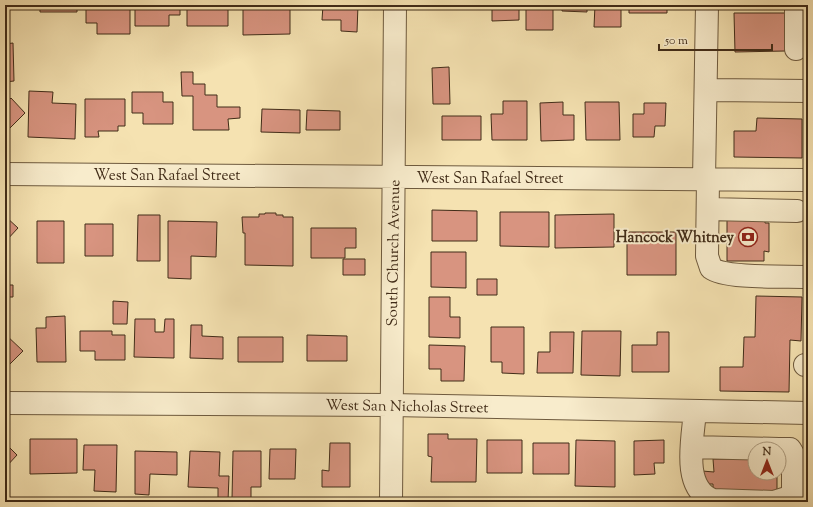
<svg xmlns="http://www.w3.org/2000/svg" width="813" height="507" viewBox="0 0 813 507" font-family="'Sorts Mill Goudy',serif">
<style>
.building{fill:#d89480;stroke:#412c18}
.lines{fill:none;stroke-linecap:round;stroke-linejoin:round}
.minor-casing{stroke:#6e5a3e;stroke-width:24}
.minor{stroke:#f8eccc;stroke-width:22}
.labels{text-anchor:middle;stroke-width:4;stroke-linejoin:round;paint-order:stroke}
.street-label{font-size:15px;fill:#412c18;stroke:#f8eccc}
.poi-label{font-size:15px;font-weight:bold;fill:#412c18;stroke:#f8eccc;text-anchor:end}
</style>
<rect width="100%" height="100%" fill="#f5e2b1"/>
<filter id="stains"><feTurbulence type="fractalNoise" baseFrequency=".005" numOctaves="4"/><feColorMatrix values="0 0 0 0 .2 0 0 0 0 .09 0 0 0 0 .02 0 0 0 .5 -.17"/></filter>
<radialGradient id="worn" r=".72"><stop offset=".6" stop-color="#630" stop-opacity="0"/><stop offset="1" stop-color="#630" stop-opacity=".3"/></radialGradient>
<!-- building -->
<path class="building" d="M 40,5 L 77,5 L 77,12 L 40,12 Z
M 86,5 L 130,5 L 130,34 L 97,34 L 97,23 L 86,23 Z
M 135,5 L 180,5 L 180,15 L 169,15 L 169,26 L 135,26 Z
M 187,5 L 228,5 L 228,26 L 187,26 Z
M 243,5 L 290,5 L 290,34 L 243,35 Z
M 323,5 L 358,5 L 357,32 L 341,31 L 341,20 L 322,20 Z
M 435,5 L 473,5 L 473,8 L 435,8 Z
M 492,5 L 519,5 L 519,20 L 492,21 Z
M 526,5 L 553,5 L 553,30 L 526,30 Z
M 562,5 L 587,5 L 587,12 L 562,11 Z
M 595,5 L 621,5 L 621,27 L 594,27 Z
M 629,5 L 667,5 L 667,13 L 629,13 Z
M 734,13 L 785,13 L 785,51 L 735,52 Z
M 13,43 L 14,81 L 5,82 L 5,44 Z
M 449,67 L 450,104 L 433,104 L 432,68 Z
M 181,72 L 193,72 L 193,84 L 205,84 L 205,95 L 217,95 L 217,107 L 240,107 L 240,118 L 228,119 L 229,130 L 193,130 L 193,96 L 182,96 Z
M 29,91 L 53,92 L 52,103 L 76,104 L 75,139 L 28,137 Z
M 132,92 L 163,92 L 163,102 L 173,102 L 173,124 L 143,124 L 143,113 L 132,113 Z
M 11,98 L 25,113 L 5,133 L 5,104 Z
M 85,99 L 125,99 L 125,126 L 118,126 L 118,131 L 98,131 L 99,137 L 85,137 Z
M 503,101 L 527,101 L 527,140 L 492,140 L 491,114 L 503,114 Z
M 563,102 L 563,115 L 574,115 L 574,140 L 541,141 L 540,103 Z
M 585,102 L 619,102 L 620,140 L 586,140 Z
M 644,103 L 666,103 L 665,126 L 655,126 L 654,137 L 633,137 L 633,114 L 644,114 Z
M 262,109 L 300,110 L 300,133 L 261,132 Z
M 307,110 L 340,111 L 340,130 L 306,130 Z
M 442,116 L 481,116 L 481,140 L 442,140 Z
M 757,118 L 802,119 L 802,158 L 734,157 L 734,131 L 756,131 Z
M 432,210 L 477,211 L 477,241 L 432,241 Z
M 500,212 L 549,212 L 549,247 L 500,246 Z
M 265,213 L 276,213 L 276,215 L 283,215 L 283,217 L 293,217 L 293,266 L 245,265 L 245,233 L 243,233 L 242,217 L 259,217 L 259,214 L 265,214 Z
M 614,214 L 614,247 L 555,248 L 555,215 Z
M 727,214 L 765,214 L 765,223 L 769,223 L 769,252 L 764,251 L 764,261 L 727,261 Z
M 138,215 L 160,215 L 160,261 L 137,261 Z
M 5,216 L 18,228 L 5,242 Z
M 37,221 L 64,221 L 64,263 L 37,263 Z
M 168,221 L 217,222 L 216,257 L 191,256 L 191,279 L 168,278 Z
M 85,224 L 113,224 L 113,256 L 85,256 Z
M 311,228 L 356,228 L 356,248 L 345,248 L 345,258 L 311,258 Z
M 627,232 L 676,232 L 676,275 L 627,275 Z
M 431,252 L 466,252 L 466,288 L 431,287 Z
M 343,259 L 365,259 L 365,275 L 343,275 Z
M 477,279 L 497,279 L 497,295 L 477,295 Z
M 5,285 L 13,285 L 13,297 L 5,297 Z
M 756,296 L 802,297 L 801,341 L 790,340 L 789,392 L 720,391 L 720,367 L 743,367 L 744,337 L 755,337 Z
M 429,297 L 450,297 L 450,317 L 460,317 L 460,338 L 429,337 Z
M 113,301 L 128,302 L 127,324 L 113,324 Z
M 65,316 L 66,362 L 37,362 L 36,328 L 46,328 L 46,317 Z
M 135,319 L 155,319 L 155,332 L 164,332 L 165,319 L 174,319 L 174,358 L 134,357 Z
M 191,325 L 202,325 L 202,336 L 223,337 L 223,359 L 190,358 Z
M 491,327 L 524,327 L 524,374 L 502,373 L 502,362 L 491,362 Z
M 80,331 L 112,331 L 112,335 L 125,335 L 125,360 L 95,360 L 95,351 L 80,351 Z
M 582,331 L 621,331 L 620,376 L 581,375 Z
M 550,332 L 574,332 L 573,373 L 537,373 L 538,352 L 550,352 Z
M 657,332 L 669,332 L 669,372 L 632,372 L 632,345 L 657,345 Z
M 5,334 L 23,351 L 5,369 Z
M 307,335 L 347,336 L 347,361 L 307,361 Z
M 238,337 L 283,337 L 283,362 L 238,362 Z
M 429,345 L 465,346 L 464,381 L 441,381 L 441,369 L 429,369 Z
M 428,434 L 448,434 L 448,439 L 477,439 L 476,482 L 431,482 L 432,457 L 428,456 Z
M 30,439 L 77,439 L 77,473 L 30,474 Z
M 487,440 L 522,440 L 522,473 L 487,473 Z
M 576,440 L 615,441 L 615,487 L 575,486 Z
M 664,440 L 664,463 L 654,463 L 655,474 L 634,475 L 634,441 Z
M 5,443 L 17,455 L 5,468 Z
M 330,443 L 350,443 L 350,487 L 322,487 L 322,470 L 329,471 Z
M 533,443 L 569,443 L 569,474 L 533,474 Z
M 84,445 L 117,445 L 116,492 L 94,491 L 95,470 L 83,470 Z
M 270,449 L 296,449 L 295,479 L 269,479 Z
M 135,451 L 177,452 L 177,475 L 150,474 L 149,495 L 135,494 Z
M 190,451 L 220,452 L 219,476 L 229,476 L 228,501 L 218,500 L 218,488 L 188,487 Z
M 233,451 L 261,451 L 261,487 L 251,487 L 251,499 L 232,499 Z
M 713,459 L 755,459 L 755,473 L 777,473 L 777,497 L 713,496 L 713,484 L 702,484 L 702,471 L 714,472 Z"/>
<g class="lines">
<!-- minor casing -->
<g class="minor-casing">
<path id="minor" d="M 796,49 L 796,5
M 706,90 L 808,91
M 5,174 L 808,180
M 704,179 L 707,5
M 708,179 L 707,256 L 711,268 C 725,279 787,276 808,277
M 708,209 L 797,211
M 805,365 L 808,365
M 5,403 L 391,405 L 808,413
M 695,411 C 693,438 681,488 713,500 L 774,502 L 793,496 L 808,497
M 692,447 L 779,449
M 779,449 L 790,449 L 793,454 L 793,496
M 391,502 L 395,5"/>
</g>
<!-- minor -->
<use href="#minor" class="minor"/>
</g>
<!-- icons -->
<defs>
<g id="bank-ring" transform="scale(1)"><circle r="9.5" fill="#f8eccc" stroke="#8f2418" stroke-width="1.5"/><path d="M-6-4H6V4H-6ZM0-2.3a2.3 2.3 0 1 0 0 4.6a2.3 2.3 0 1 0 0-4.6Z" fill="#8f2418"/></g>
</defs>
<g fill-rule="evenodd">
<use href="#bank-ring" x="748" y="237"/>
</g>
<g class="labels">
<!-- street labels -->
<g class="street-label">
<text x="167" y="180">West San Rafael Street</text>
<text x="490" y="183">West San Rafael Street</text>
<text transform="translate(393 253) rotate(-89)" y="5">South Church Avenue</text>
<text transform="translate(407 406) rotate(1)" y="5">West San Nicholas Street</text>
</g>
<!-- poi labels -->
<g class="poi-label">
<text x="734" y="242">Hancock Whitney</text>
</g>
</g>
<!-- margin -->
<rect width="813" height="507" fill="none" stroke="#f5e2b1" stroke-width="20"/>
<rect x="6" y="6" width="801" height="495" fill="none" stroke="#412c18" stroke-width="2"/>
<rect x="10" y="10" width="793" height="487" fill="none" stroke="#412c18"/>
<!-- north arrow -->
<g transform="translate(767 461)"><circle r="19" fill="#f8eccc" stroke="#af9f84"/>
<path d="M0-3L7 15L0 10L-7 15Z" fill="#8f2418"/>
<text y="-6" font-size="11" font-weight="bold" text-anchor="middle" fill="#412c18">N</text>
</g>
<!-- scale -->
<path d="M659 44v6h113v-6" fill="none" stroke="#412c18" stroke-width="2"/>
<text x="665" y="44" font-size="12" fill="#412c18" stroke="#f8eccc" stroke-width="3" paint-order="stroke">50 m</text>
<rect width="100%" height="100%" filter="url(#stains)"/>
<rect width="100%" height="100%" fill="url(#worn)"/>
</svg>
